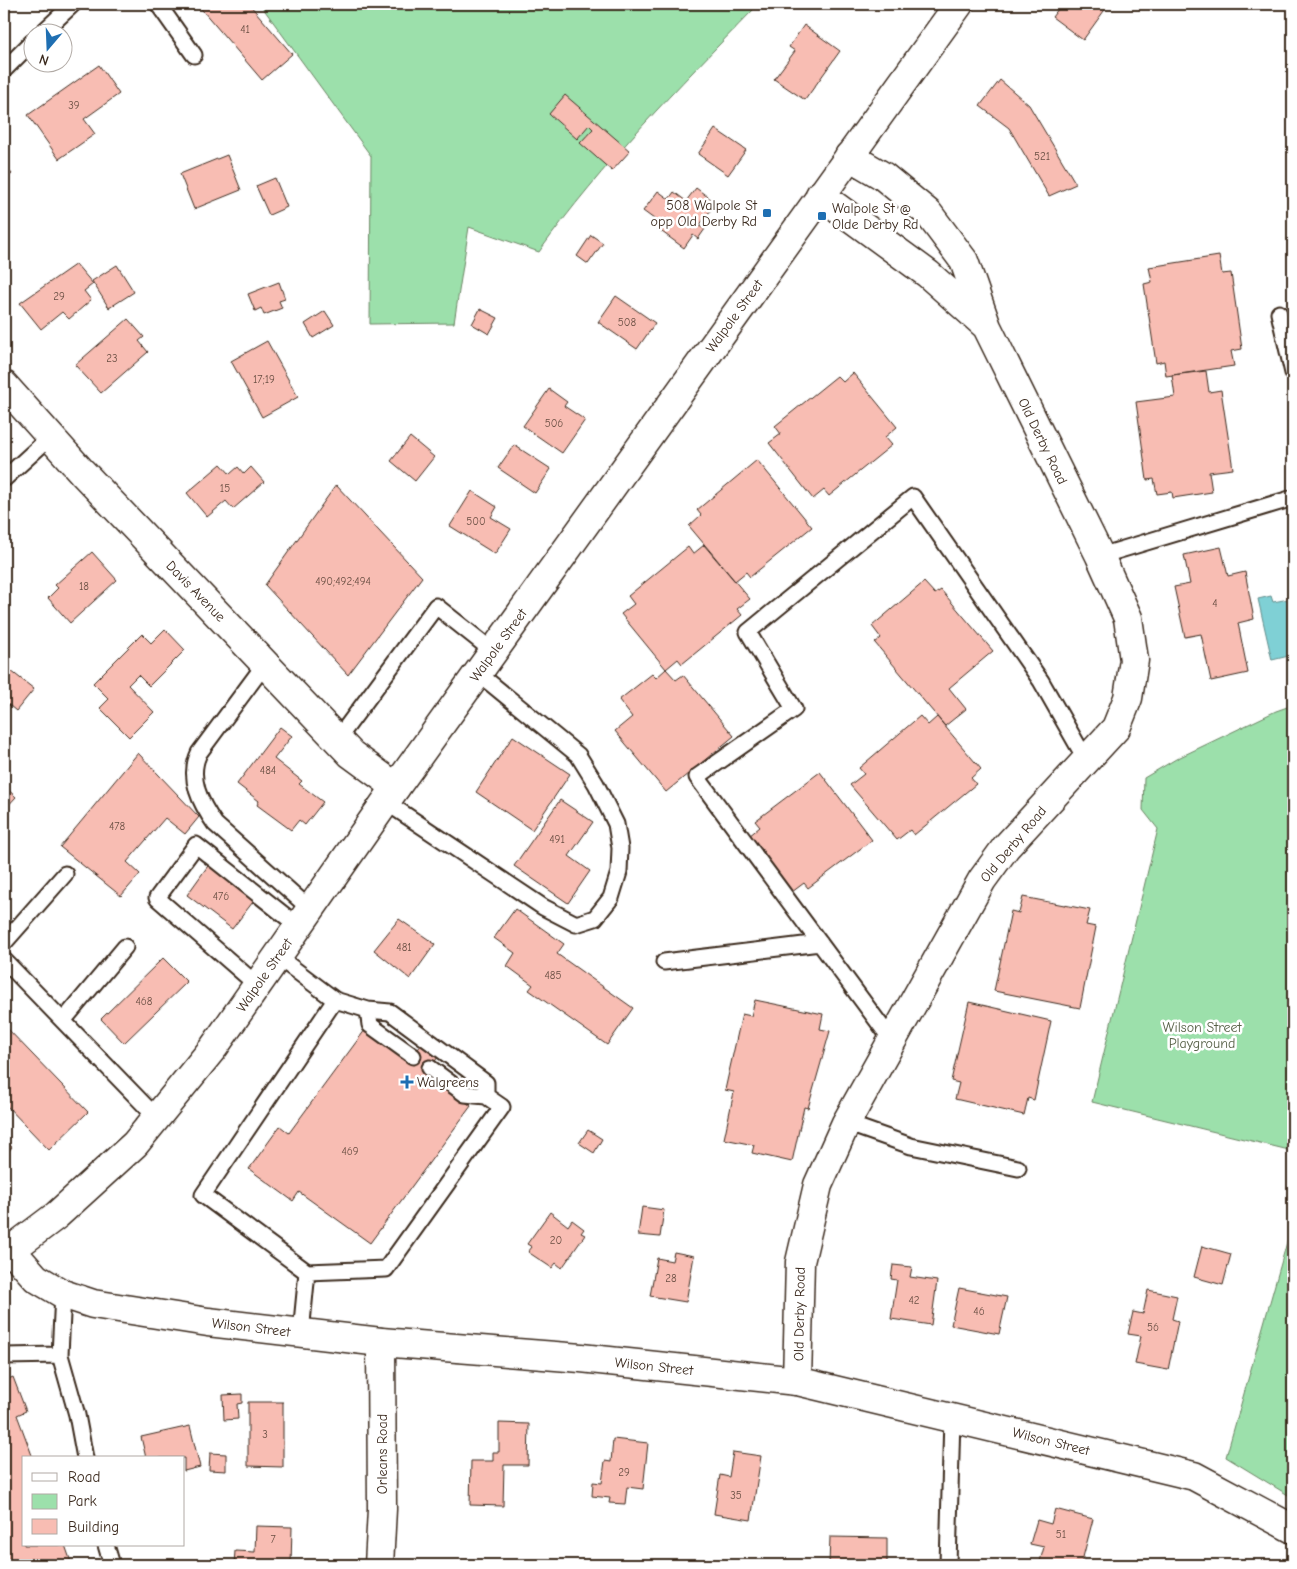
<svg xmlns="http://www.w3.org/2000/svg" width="1297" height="1569" viewBox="0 0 1297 1569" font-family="'Comic Neue',sans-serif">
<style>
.green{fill:#9ce0ab;stroke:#6c8564}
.water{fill:#7fd0d5;stroke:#648e8c}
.building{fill:#f8bdb3;stroke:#3b2a1e}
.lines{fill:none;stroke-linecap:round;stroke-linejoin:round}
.lane-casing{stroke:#3b2a1e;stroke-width:19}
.street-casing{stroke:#3b2a1e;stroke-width:31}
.secondary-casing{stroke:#3b2a1e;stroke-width:31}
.lane{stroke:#fff;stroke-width:15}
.street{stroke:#fff;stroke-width:28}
.secondary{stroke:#fff;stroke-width:28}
.poi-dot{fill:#1f6fb2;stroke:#fff;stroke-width:2}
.labels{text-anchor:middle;stroke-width:5;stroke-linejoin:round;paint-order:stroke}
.number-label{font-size:11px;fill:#6a4f43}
.poi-label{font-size:14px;fill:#3b2a1e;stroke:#fff;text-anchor:start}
.street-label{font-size:14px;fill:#3b2a1e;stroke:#fff}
.park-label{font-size:14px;fill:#586148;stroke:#fff}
</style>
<rect width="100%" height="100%" fill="#fff"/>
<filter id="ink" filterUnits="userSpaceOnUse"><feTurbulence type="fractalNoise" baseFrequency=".02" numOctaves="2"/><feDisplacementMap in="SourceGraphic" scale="10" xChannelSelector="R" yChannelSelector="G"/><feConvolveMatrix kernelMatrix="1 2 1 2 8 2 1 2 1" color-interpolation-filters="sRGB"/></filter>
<g filter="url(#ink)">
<!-- green -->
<path class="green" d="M 260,4 L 747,4 L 753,10 C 678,87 602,164 539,252 L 469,227 L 454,323 L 370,324 L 371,156 Z
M 1293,705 L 1293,1151 L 1092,1102 L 1158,829 L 1143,810 L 1144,778 L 1176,759 L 1276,711 Z
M 1293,1221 L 1293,1498 L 1226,1457 Z"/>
<!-- water -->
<path class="water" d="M 1271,596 L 1273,602 L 1289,599 L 1293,617 L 1293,655 L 1272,660 L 1258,599 Z"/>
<!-- building -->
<path class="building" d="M 197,4 L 249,4 L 292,54 L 262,80 Z
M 1062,4 L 1109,4 L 1083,40 L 1052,17 Z
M 804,25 L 840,51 L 805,100 L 774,79 L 795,51 L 789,47 Z
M 99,65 L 119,94 L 84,119 L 95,134 L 59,159 L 28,115 Z
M 1000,80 L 1029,105 L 1076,184 L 1049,196 L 1009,128 L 980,106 Z
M 565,95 L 630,151 L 612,171 L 580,143 L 593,129 L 589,125 L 577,139 L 549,114 Z
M 715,129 L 746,150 L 728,175 L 698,154 Z
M 227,155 L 241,190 L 194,209 L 180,174 Z
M 4,164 L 12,174 L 4,181 Z
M 275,178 L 287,207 L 269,215 L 256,186 Z
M 696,188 L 716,203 L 699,226 L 705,229 L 698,239 L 693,235 L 684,248 L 651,224 L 654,219 L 643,211 L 658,191 L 669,199 L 674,192 L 686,201 Z
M 591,235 L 603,243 L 588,264 L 577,256 Z
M 1219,256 L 1222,274 L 1231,273 L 1242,349 L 1231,351 L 1234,366 L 1166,376 L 1164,361 L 1156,363 L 1144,284 L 1152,282 L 1149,267 Z
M 76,264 L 93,284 L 84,291 L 91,300 L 69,319 L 62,312 L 41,329 L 20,303 Z
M 117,265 L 134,292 L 109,308 L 92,281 Z
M 279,282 L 285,299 L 279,301 L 282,308 L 264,315 L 261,308 L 255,311 L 248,294 Z
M 616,296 L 655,323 L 637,349 L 598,322 Z
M 480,309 L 498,318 L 489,334 L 472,324 Z
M 325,311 L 334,325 L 313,338 L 305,324 Z
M 128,319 L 144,337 L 139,341 L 148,352 L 101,393 L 75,365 Z
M 267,341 L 298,397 L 262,417 L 231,361 Z
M 1206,371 L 1209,392 L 1221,390 L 1233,469 L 1209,472 L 1212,492 L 1173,498 L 1172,492 L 1157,494 L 1154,479 L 1147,480 L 1136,402 L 1175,397 L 1172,375 Z
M 853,373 L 897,427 L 885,437 L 892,445 L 829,496 L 824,490 L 813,499 L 769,443 L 781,434 L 775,426 L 837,376 L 843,382 Z
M 549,389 L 567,402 L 564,406 L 585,420 L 562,453 L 523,426 Z
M 410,437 L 434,457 L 415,481 L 391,461 Z
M 514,445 L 551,469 L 535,493 L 498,468 Z
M 757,460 L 812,527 L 750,577 L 746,572 L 735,581 L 689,526 L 701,515 L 697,510 Z
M 221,464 L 230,474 L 238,467 L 244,474 L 251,467 L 264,482 L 233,509 L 226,501 L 207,517 L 187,493 Z
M 336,485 L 422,577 L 348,675 L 265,585 Z
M 472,491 L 497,507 L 491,517 L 511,529 L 495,554 L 450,526 Z
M 704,545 L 750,599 L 737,609 L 742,615 L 682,664 L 678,659 L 666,669 L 621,614 L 634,604 L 628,596 L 688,547 L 693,554 Z
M 1221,547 L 1228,576 L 1245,572 L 1254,619 L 1238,623 L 1248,673 L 1211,681 L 1201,634 L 1185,637 L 1174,587 L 1190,584 L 1184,555 Z
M 92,552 L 117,580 L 70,623 L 48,598 L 58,588 L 55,585 Z
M 924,582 L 935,594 L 941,590 L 993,651 L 949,688 L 966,709 L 945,726 L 875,643 L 881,638 L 872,626 Z
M 165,629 L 185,650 L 149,686 L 138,675 L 128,685 L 154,712 L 129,737 L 100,708 L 109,699 L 93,683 L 142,634 L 151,643 Z
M 666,669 L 676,680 L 683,675 L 734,736 L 666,792 L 615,731 L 632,717 L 619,700 L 652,674 L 656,678 Z
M 11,671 L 34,689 L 16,711 L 4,701 L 4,680 Z
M 920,716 L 928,725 L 937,717 L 981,769 L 971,778 L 976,784 L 914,835 L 910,830 L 897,840 L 850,785 L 864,774 L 859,768 Z
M 280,727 L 292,736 L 274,759 L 302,781 L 299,784 L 323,802 L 305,825 L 299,820 L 291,830 L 257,805 L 259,801 L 237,784 Z
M 513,736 L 570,774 L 532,830 L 476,792 Z
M 138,753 L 199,817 L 185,834 L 165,818 L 127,862 L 140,874 L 121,896 L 60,847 Z
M 820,772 L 872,840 L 808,888 L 804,883 L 792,892 L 749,836 L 760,827 L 755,821 Z
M 4,786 L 16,797 L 4,810 Z
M 560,800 L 593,822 L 569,856 L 590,871 L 568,903 L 514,866 Z
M 210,863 L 256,898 L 232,929 L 187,895 Z
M 1023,897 L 1090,910 L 1086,925 L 1096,927 L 1080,1008 L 994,991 L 1011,911 L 1019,913 Z
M 515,909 L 564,944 L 557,954 L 633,1008 L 607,1045 L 529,990 L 533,985 L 507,966 L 515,953 L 494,938 Z
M 399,919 L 435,944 L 410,979 L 374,950 Z
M 163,958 L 187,982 L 124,1043 L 101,1019 Z
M 755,1000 L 823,1014 L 820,1029 L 830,1031 L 808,1108 L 804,1107 L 792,1162 L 752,1153 L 754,1145 L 724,1139 L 734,1092 L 725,1090 L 742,1014 L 751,1016 Z
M 969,1002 L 1051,1021 L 1034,1100 L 1028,1098 L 1024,1115 L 955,1099 L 959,1083 L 951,1081 Z
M 4,1025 L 88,1112 L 49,1150 L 4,1103 Z
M 365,1030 L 409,1062 L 421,1045 L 438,1057 L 426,1074 L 471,1106 L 370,1243 L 299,1192 L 293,1201 L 249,1169 L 280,1126 L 289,1133 Z
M 588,1130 L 602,1139 L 594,1153 L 579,1143 Z
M 4,1141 L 12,1147 L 4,1157 Z
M 642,1207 L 664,1210 L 660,1237 L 638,1235 Z
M 550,1212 L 568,1226 L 572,1220 L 584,1229 L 581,1233 L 585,1235 L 562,1268 L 556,1263 L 552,1268 L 528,1252 L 532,1247 L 527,1244 Z
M 1202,1246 L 1231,1254 L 1223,1285 L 1194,1277 Z
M 674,1252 L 694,1256 L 686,1302 L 650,1296 L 657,1258 L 672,1261 Z
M 893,1265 L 912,1267 L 910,1277 L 937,1281 L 931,1325 L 891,1319 L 897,1280 L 891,1279 Z
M 959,1288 L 1007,1297 L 999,1334 L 951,1325 Z
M 1148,1290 L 1177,1296 L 1172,1319 L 1178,1321 L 1168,1370 L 1135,1364 L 1141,1336 L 1128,1334 L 1133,1312 L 1143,1314 Z
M 13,1377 L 26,1411 L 17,1415 L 33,1458 L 24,1458 L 24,1545 L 65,1545 L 72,1565 L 4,1565 L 4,1381 Z
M 242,1394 L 242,1403 L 237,1404 L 238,1419 L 224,1420 L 223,1395 Z
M 248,1402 L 283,1402 L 283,1467 L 248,1466 Z
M 499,1423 L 529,1424 L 528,1465 L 504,1465 L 503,1506 L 470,1505 L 471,1461 L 493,1461 L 493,1452 L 499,1452 Z
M 190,1426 L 200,1467 L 184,1471 L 184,1458 L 146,1458 L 141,1437 Z
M 613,1439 L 648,1443 L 643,1489 L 627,1487 L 625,1504 L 609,1503 L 610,1498 L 592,1496 L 593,1482 L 602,1483 L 605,1461 L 611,1462 Z
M 733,1452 L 761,1456 L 751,1520 L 714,1514 L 720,1475 L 729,1477 Z
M 210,1453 L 226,1454 L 226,1471 L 209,1470 Z
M 1055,1509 L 1093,1519 L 1081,1565 L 1039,1565 L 1044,1547 L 1030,1544 L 1037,1520 L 1051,1524 Z
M 256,1526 L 292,1527 L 291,1565 L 234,1565 L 235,1551 L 255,1552 Z
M 830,1537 L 887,1538 L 887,1565 L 829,1565 Z"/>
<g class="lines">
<!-- lane casing -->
<g class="lane-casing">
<path id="lane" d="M 158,4 L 194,55
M 43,32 L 73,4
M 4,70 L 32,42
M 1279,313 L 1293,373
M 4,479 L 50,437
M 1100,556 L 1293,498
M 265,664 L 199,753 C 187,778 201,804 215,824 L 310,909
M 337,740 L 436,606 L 494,652
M 386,802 L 543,907 L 576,924 L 595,918 L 611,898 L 619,872 L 620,848 L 616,824 L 596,784 L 578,755 L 478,673
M 4,943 L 65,874
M 278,957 L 335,1000 L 203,1195 L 307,1272 L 301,1333
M 4,960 L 157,1118
M 664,962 L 820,943
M 257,985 L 157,898 L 196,845 L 298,926
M 368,1010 L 370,1025 L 413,1056
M 63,1021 L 125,947
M 893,1042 L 697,777 L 794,709 L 748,632 L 913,497 L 1041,681 L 1086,760
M 430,1068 L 465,1094 L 486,1096
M 846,1123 L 911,1146 L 1018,1168
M 307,1272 L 386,1269 L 502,1107 L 486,1096 L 486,1083 L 390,1012 L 368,1010 L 335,1000
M 63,1294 L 60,1355 L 77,1415 L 85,1458
M 4,1356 L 60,1355
M 106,1545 L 112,1565
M 948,1565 L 952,1417"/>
</g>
<!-- street casing -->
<g class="street-casing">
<path id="street" d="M 820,195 L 928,274 L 984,324
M 4,385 L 82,472 L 351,754 L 396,787
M 797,1381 L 800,1262 L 818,1185 L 846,1123 L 982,880 L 1006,847 L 1116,728 L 1128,698 L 1134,660 L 1128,618 L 1100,556 L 987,327 L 964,261 L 928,213 L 883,176 L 849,156
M 379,1565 L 382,1509 L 381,1342"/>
</g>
<!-- secondary casing -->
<g class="secondary-casing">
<path id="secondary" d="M 11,1250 L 36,1278 L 63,1294 L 93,1304 L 208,1322 L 381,1342 L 581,1358 L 797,1381 L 1194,1476 L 1293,1529
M 4,1255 L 57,1215 L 135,1144 L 214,1047 L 396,787 L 959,4"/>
</g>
<!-- lane -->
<use href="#lane" class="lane"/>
<!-- street -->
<use href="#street" class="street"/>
<!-- secondary -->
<use href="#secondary" class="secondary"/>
</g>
</g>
<!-- markers -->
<g class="poi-dot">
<rect x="762" y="208" width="10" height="10" rx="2.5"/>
<rect x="817" y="211" width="10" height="10" rx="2.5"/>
<path d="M404.5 1074.5h5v5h5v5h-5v5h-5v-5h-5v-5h5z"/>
</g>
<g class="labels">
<!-- number labels -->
<g class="number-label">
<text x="245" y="33">41</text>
<text x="74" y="109">39</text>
<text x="1042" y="160">521</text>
<text x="59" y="300">29</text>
<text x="627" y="326">508</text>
<text x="112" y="362">23</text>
<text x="264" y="383">17;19</text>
<text x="554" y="427">506</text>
<text x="225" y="492">15</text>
<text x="476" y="525">500</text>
<text x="343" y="585">490;492;494</text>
<text x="84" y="590">18</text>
<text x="1215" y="607">4</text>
<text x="268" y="774">484</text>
<text x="117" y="830">478</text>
<text x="557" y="843">491</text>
<text x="221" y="900">476</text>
<text x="404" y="951">481</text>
<text x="553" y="979">485</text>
<text x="144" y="1005">468</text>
<text x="350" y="1155">469</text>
<text x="556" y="1244">20</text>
<text x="671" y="1282">28</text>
<text x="914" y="1304">42</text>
<text x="979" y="1315">46</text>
<text x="1153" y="1331">56</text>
<text x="265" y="1438">3</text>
<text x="624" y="1476">29</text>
<text x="736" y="1499">35</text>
<text x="1061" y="1538">51</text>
<text x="273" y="1543">7</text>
</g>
<!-- poi labels -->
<g class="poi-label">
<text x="757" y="210" text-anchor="end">508 Walpole St<tspan x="757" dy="16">opp Old Derby Rd</tspan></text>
<text x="832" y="213">Walpole St @<tspan x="832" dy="16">Olde Derby Rd</tspan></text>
<text x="417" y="1087">Walgreens</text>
</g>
<!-- street labels -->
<g class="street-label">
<text transform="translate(734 316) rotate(-54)" y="5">Walpole Street</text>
<text transform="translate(1043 441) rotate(64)" y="5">Old Derby Road</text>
<text transform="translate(196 591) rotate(46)" y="5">Davis Avenue</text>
<text transform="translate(498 645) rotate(-54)" y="5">Walpole Street</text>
<text transform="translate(1013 844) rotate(-50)" y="5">Old Derby Road</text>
<text transform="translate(264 975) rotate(-55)" y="5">Walpole Street</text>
<text transform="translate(799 1314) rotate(-89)" y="5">Old Derby Road</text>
<text transform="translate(251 1327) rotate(7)" y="5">Wilson Street</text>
<text transform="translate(654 1366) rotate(6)" y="5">Wilson Street</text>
<text transform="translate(1051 1441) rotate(14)" y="5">Wilson Street</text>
<text transform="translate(382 1454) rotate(-90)" y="5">Orleans Road</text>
</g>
<!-- park labels -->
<g class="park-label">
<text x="1202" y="1032">Wilson Street<tspan x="1202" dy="16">Playground</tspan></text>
</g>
</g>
<!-- margin -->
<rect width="1297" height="1569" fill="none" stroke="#fff" stroke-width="20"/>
<rect x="10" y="10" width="1277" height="1549" fill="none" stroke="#3b2a1e" stroke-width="2" filter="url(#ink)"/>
<!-- legend -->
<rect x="22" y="1456" width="162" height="90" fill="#ffffff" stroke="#b1aaa5"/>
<rect x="32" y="1473" width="25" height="8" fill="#ffffff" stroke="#b1aaa5"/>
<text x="68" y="1482" font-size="15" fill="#3b2a1e">Road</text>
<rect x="32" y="1494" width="25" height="15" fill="#9ce0ab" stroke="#b1aaa5"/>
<text x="68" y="1506" font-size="15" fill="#3b2a1e">Park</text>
<rect x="32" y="1519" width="25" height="15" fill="#f8bdb3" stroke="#b1aaa5"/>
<text x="68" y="1532" font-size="15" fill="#3b2a1e">Building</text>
<!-- north arrow -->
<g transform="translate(48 48) rotate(199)"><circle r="24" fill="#ffffff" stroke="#b1aaa5"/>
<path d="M0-4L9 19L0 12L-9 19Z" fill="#1f6fb2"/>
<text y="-8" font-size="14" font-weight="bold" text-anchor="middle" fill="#3b2a1e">N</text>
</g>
</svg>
